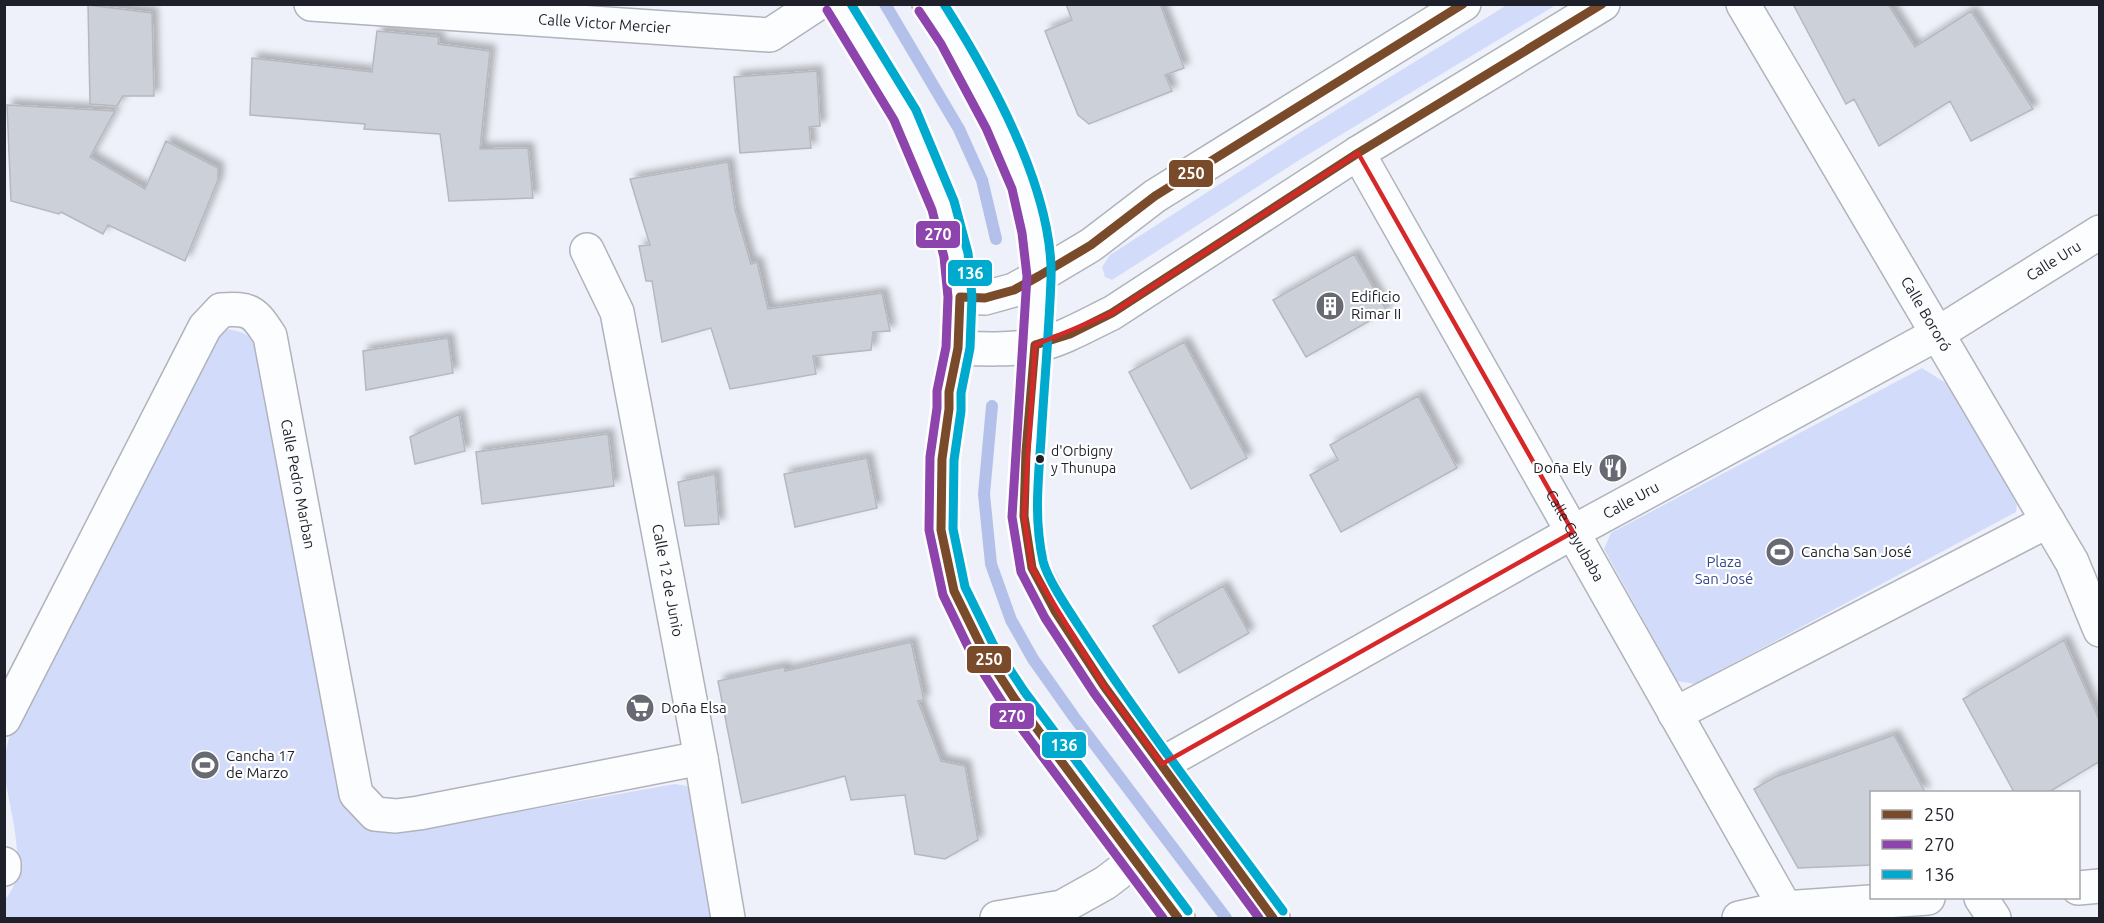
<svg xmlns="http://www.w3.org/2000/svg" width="2104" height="923" viewBox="0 0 2104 923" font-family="Ubuntu,sans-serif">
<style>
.green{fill:#d2dcfa}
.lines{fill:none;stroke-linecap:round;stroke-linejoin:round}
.stream{stroke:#b3c1ea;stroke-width:12}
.building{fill:#ccd0d8;stroke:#b5b8bf;stroke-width:1.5;filter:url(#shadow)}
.minor-casing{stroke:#b0b3bb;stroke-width:36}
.major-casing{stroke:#b0b3bb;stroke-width:36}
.minor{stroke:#fcfdfe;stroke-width:33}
.major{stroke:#fcfdfe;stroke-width:33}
.bus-1-casing{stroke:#fff;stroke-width:14}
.bus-2-casing{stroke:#fff;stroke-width:14}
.bus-3-casing{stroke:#fff;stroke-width:14}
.bus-1{stroke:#7a4b2a;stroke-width:9}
.bus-2{stroke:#8e44ad;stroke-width:9}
.bus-3{stroke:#00a9ce;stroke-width:9}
.marked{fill:none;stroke:#d62828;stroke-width:4.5;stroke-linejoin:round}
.bus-dot{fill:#1e212a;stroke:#fff;stroke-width:2}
.labels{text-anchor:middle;stroke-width:4.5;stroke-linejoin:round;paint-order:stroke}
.bus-label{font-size:14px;fill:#1e212a;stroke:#fff;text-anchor:start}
.street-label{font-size:15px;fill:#1e212a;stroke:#fff}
.poi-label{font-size:15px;fill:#1e212a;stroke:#fff;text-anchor:start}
.park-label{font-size:15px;fill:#384a8d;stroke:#fff}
.line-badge{stroke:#fff;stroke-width:2}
.badge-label{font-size:16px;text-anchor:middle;font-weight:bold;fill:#fff}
</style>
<defs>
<filter id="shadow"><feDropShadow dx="5.5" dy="-5.5" stdDeviation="3" flood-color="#0004"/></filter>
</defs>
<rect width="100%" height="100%" fill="#eef1f9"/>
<!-- green -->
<path class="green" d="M 1507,5 L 1556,5 L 1304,157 L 1112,280 L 1105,277 L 1102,267 L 1110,255 L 1296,135 Z
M 228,329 C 246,333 251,334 256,352 L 311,637 L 361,822 L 378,831 L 401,833 L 675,784 L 687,786 L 695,799 L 715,918 L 5,918 L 4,900 C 32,876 8,807 5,775 C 3,762 6,750 9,738 L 209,344 L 217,334 Z
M 1922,368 L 1949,385 L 2017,504 L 2016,512 L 1695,684 L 1677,681 L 1604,549 L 1611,533 Z"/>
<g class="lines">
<!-- stream -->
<path class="stream" d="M 885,4 L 959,129 L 982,180 L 996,239
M 992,406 L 984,494 L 991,564 L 1011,620 L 1033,659 L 1074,717 L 1226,918"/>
</g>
<!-- building -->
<path class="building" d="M 1066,4 L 1160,4 L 1184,68 L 1165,75 L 1172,91 L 1089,124 L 1078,115 L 1045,31 L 1072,20 Z
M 1793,4 L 1888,4 L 1915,47 L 1971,11 L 2033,109 L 1971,141 L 1950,101 L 1879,146 L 1854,99 L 1846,104 Z
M 88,5 L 152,13 L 154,96 L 123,96 L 117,106 L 90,104 Z
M 377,31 L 439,37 L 438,44 L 490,51 L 480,149 L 528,148 L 533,198 L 449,201 L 440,134 L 364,129 L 365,124 L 250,115 L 252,58 L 372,72 Z
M 817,71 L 820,126 L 809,127 L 811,148 L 740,153 L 734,77 Z
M 7,105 L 115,111 L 90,157 L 145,189 L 166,141 L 218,168 L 218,180 L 185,261 L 108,225 L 103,234 L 61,212 L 59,214 L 11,201 Z
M 728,162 L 735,210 L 751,264 L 757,262 L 768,309 L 882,293 L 890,331 L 873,332 L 871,350 L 813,356 L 816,374 L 730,389 L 711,328 L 662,342 L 652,281 L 646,281 L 639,246 L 650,245 L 630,179 Z
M 1354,254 L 1387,311 L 1306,357 L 1273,300 Z
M 448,338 L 453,373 L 366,390 L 363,351 Z
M 1184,342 L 1247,458 L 1191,489 L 1129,372 Z
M 1418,396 L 1457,468 L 1341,532 L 1310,475 L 1338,460 L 1330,445 Z
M 459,414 L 465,451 L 415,464 L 410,437 Z
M 608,434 L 614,486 L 482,504 L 476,452 Z
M 867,458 L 877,508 L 795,527 L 784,474 Z
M 715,474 L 719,524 L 685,526 L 678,482 Z
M 1223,586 L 1249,633 L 1179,673 L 1153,626 Z
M 2064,640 L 2100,722 L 2100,761 L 2049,792 L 2014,792 L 1963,699 Z
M 911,642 L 924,700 L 918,701 L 941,761 L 965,766 L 978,840 L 945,859 L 915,854 L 905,795 L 851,800 L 845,776 L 742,803 L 718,681 L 784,667 L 785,671 Z
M 1894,735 L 1925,792 L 1872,792 L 1872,865 L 1798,868 L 1754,789 L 1775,777 Z"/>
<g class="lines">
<!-- minor casing -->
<g class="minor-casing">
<g id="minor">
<path id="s1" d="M 311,4 L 770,35 L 817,4"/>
<path id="s2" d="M 1743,4 L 2072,562 L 2100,630"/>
<path id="s3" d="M 1358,153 L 1791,918"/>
<path id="s4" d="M 587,250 L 617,312 L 701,758 L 728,918"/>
<path d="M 960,297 L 985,298 L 1014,290 L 1039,276 L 1091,245 L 1155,196 L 1464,4"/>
<path d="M 958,348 C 983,349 1009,350 1034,346 C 1062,340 1087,325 1112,313 L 1358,153 L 1603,4"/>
<path d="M 1675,714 L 2048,521"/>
<path id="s5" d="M 4,719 L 205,327 L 221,310 C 250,308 254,311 270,336 L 356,794 L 375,814 L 396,816 L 419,813 L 701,758"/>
<path id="s6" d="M 1162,764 L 1573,532 L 1937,334 L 2100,232"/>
<path d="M 4,864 L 4,869"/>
<path d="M 2078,888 L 2100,886"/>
<path d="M 1981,898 L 1994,918"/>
<path d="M 997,918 L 1062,907 L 1105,883 L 1134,861"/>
<path d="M 1739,918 L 1784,908 L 1928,898"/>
</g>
</g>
<!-- major casing -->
<g class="major-casing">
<path id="major" d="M 837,4 L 905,115 L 943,206 L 956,255 L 960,297 L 958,348 L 949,392 L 949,409 L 942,459 L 941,530 L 954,591 L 983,650 L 1014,698 L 1178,918
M 929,4 L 951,38 L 997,123 L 1023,185 L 1034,231 L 1039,276 L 1024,516 L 1032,568 L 1055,611 L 1104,686 L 1273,918"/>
</g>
<!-- minor -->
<use href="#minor" class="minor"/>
<!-- major -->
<use href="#major" class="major"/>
<!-- bus-1 casing -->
<g class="bus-1-casing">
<path id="bus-1" d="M 1178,918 L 1014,698 L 983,650 L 954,591 L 941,530 L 942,459 L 949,409 L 949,392 L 958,348 L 960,297 L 985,298 L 1014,290 L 1039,276 L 1091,245 L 1155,196 L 1463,4
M 1273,918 L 1104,686 L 1055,611 L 1032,568 L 1024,516 L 1026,452 L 1035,345 L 1070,334 L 1112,313 L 1358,153 L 1602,4"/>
</g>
<!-- bus-2 casing -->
<g class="bus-2-casing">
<path id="bus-2" d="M 827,10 L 894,120 L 932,210 L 944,257 L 948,297 L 946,347 L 937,391 L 937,408 L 930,457 L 929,530 L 943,595 L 972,655 L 1004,705 L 1163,918
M 919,11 L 941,44 L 986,128 L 1012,189 L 1022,233 L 1027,276 L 1012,517 L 1021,572 L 1045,618 L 1094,693 L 1259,918"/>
</g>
<!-- bus-3 casing -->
<g class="bus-3-casing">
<path id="bus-3" d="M 851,4 L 916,110 L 954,201 L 968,253 L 972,297 L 970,348 L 961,393 L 961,411 L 954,460 L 953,529 L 965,587 L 993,644 L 1024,691 L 1188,911
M 944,4 C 991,78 1054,190 1051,279 C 1049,333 1044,387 1041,440 C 1038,483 1034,519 1043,561 C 1048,582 1076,621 1088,640 C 1149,733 1217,821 1283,911"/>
</g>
<!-- bus-1 -->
<use href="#bus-1" class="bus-1"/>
<!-- bus-2 -->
<use href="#bus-2" class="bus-2"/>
<!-- bus-3 -->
<use href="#bus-3" class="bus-3"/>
</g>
<!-- marked area -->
<path class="marked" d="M 1358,153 L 1573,532 L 1162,764 L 1104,686 L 1032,568 L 1024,516 L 1035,345 L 1112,313 Z"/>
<!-- icons -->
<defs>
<g id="building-disc" transform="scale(1.5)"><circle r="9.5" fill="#676a72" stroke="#fff"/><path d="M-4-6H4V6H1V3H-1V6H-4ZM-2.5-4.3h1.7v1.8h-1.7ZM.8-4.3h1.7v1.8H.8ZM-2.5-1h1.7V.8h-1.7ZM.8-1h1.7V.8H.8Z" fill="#fff"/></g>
<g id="restaurant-disc" transform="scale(1.5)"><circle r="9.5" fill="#676a72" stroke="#fff"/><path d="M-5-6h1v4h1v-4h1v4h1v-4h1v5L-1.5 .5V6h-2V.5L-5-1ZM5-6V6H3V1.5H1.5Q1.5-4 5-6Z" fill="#fff"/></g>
<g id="stadium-disc" transform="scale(1.5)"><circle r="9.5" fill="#676a72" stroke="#fff"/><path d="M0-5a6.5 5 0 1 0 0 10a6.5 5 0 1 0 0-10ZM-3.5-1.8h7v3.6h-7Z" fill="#fff"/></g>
<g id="supermarket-disc" transform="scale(1.5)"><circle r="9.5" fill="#676a72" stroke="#fff"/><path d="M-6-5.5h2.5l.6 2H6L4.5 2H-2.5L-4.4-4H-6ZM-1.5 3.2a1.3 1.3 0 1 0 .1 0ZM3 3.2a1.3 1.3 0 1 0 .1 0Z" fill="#fff"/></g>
</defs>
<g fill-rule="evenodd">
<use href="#building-disc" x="1330" y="306"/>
<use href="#restaurant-disc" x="1613" y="468"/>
<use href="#stadium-disc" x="1780" y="552"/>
<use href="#supermarket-disc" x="640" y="708"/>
<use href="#stadium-disc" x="205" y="765"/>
</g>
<!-- markers -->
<circle class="bus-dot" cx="1040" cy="459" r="5"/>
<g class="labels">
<!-- bus labels -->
<g class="bus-label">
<text x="1051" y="456">d'Orbigny<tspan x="1051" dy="17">y Thunupa</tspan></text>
</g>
<!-- street labels -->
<g class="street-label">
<text dy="5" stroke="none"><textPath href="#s1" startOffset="294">Calle Victor Mercier</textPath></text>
<text dy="5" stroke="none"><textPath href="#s6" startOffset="1024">Calle Uru</textPath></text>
<text dy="5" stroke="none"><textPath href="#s2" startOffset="360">Calle Bororó</textPath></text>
<text dy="5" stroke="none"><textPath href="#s5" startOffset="675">Calle Pedro Marban</textPath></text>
<text dy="5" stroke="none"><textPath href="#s6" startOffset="538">Calle Uru</textPath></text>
<text dy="5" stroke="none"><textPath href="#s3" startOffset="440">Calle Cayubaba</textPath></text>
<text dy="5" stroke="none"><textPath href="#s4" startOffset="342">Calle 12 de Junio</textPath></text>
</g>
<!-- poi labels -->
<g class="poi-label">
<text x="1351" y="302">Edificio<tspan x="1351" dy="17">Rimar II</tspan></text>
<text x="1592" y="473" text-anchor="end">Doña Ely</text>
<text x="1801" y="557">Cancha San José</text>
<text x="661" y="713">Doña Elsa</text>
<text x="226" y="761">Cancha 17<tspan x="226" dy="17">de Marzo</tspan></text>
</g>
<!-- park labels -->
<g class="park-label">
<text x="1724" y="567">Plaza<tspan x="1724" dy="17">San José</tspan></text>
</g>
</g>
<g class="line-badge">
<rect x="1168" y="159" width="46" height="29" rx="6" fill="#7a4b2a"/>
<rect x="915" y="220" width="46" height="29" rx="6" fill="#8e44ad"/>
<rect x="947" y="259" width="46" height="28" rx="6" fill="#00a9ce"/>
<rect x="966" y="645" width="46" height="29" rx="6" fill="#7a4b2a"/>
<rect x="989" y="702" width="46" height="28" rx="6" fill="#8e44ad"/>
<rect x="1041" y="731" width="46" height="28" rx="6" fill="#00a9ce"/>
</g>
<g class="badge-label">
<text x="1191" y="179">250</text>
<text x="938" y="240">270</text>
<text x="970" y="279">136</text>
<text x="989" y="665">250</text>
<text x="1012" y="722">270</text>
<text x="1064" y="751">136</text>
</g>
<!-- border -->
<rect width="2104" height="923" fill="none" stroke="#1e212a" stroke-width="12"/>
<!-- legend -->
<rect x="1870" y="791" width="210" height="108" fill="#ffffff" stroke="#a5a6aa" stroke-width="1.5"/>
<rect x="1882" y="810" width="30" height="9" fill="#7a4b2a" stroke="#a5a6aa" stroke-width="1.5"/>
<text x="1924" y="821" font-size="18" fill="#1e212a">250</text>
<rect x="1882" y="840" width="30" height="9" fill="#8e44ad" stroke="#a5a6aa" stroke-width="1.5"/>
<text x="1924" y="851" font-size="18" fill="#1e212a">270</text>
<rect x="1882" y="870" width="30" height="9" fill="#00a9ce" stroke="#a5a6aa" stroke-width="1.5"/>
<text x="1924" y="881" font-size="18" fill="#1e212a">136</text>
</svg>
